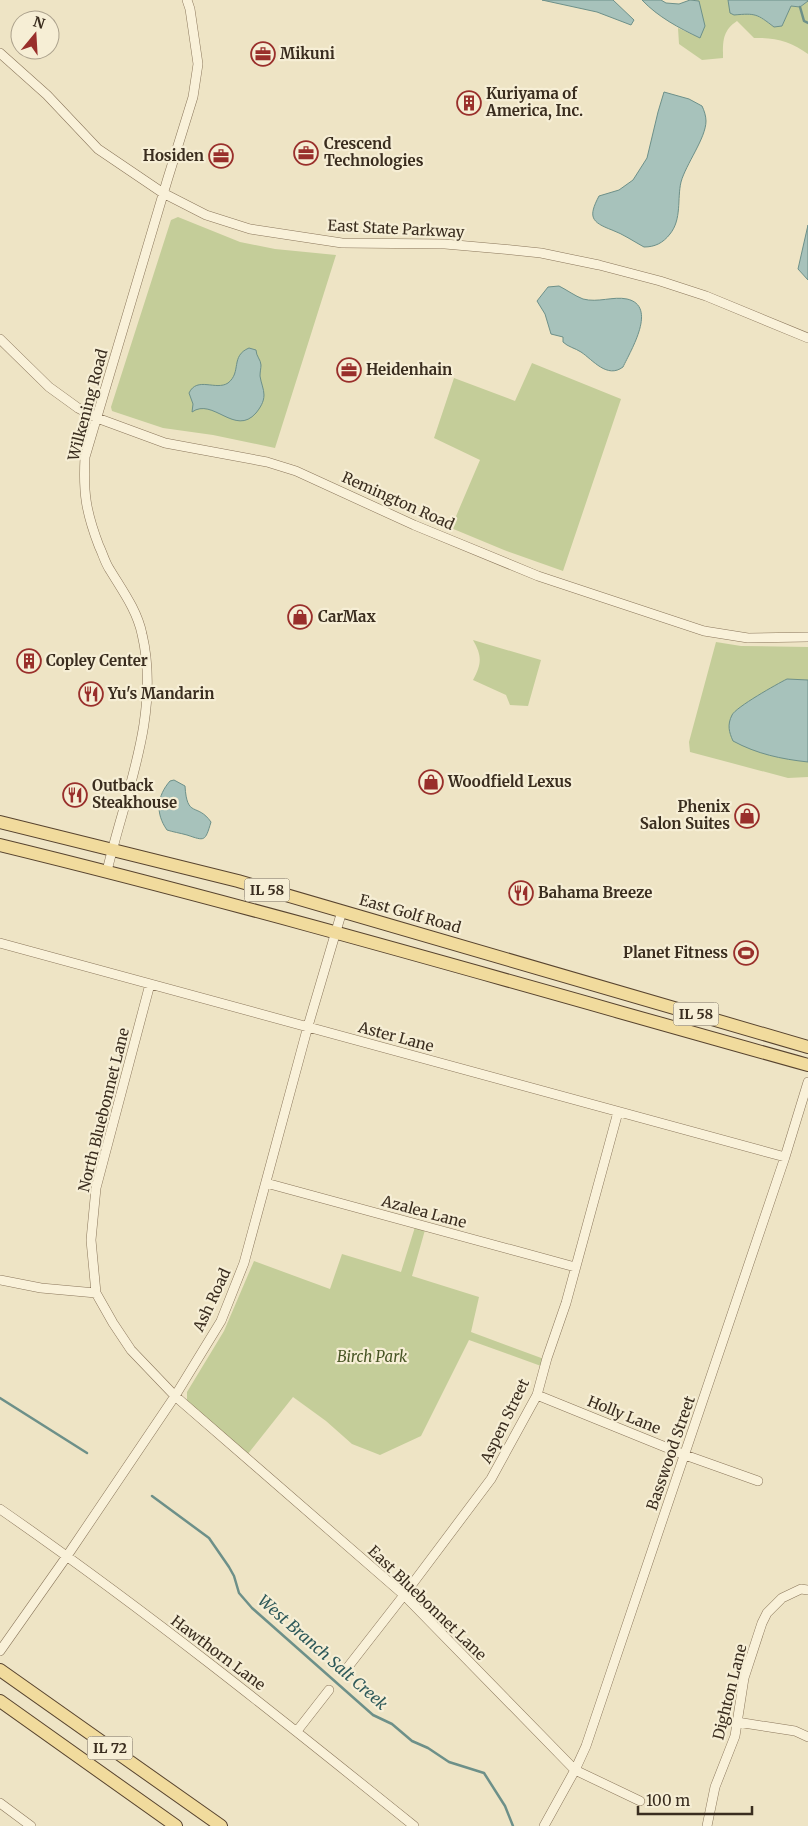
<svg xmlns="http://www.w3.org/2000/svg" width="808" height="1826" viewBox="0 0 808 1826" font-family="Merriweather,serif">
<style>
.green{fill:#c4cd99}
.water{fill:#a7c2bb;stroke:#6d9089}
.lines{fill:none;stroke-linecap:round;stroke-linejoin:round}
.stream{stroke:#6d9089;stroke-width:2.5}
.minor-casing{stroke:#8a765b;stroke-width:10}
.primary-casing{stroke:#58442f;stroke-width:14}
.minor{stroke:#f9f1d9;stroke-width:9}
.primary{stroke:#f1db9d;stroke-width:12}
.labels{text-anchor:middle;stroke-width:4.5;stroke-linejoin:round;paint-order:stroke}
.shield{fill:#f6eed5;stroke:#726756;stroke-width:1}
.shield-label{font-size:14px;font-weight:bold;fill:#3a2d1f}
.poi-label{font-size:15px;font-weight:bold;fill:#3a2d1f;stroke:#f6eed5;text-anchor:start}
.street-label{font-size:15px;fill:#3a2d1f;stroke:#f6eed5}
.park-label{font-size:15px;font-style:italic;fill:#485625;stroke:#f6eed5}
.water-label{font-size:16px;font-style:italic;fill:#2e5959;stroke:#f6eed5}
</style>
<rect width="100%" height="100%" fill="#eee4c5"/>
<!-- green -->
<path class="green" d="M 695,0 L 728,0 L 730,12 C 752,13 756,13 774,27 L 782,26 L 791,6 L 800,7 L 808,1 L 808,54 C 792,42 775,37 754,38 L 737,21 C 722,31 723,42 723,58 L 702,60 L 679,44 L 678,28 L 700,38 L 699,2 Z
M 178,217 L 240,242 L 275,249 L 336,255 L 275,448 L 213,435 L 163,428 L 112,411 L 111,407 L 171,220 Z
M 532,363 L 621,399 L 563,571 L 504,550 L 451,528 L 480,460 L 434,438 L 454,378 L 515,401 Z
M 473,640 L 541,660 L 528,706 L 510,705 L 506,695 L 473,680 C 482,663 482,656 473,640 Z
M 716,642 L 741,646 L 808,647 L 808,777 L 788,778 L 690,752 L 689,742 Z
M 415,1227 L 425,1230 L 412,1276 L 479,1297 L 471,1332 L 544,1359 L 541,1366 L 469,1340 L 421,1436 L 380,1455 L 352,1444 L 326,1421 L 293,1397 L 247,1455 L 187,1403 L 187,1392 L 224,1331 L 254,1261 L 330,1289 L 342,1254 L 401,1272 Z"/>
<!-- water -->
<path class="water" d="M 542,0 L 613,0 L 634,20 L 631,25 L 597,12 Z
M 642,0 L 661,0 L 666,3 L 679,4 L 690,0 L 699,1 L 705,26 L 700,38 C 679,28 658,17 642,0 Z
M 728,0 L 808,0 L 808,1 L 800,7 L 791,6 L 782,26 L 774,27 C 757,14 756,13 734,15 L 730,13 Z
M 664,92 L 689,99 L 702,106 C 704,110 706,116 706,121 C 706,138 686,164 681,182 C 677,199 682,219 670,234 C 663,243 655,247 644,247 C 633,241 623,234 612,230 C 591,222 588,217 599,196 L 619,190 L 633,180 L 647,158 L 658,112 Z
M 808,225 L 808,280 L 798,269 Z
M 559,286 C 567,290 575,296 583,299 C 598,303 613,296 627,299 C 658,306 631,350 623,367 C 607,379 593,360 581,352 C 575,348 568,347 563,342 L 563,337 L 551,334 L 545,314 L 537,301 L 548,287 Z
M 249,348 L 256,350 C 256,356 261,360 261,365 C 261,368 260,372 260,376 C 261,383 264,389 264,395 C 264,402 260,408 256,413 C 235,437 213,397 192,412 L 193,404 L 189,393 C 197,376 216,391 228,383 C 242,372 230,356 249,348 Z
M 787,679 L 808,680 L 808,762 C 781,759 757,754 733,741 C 729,732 727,725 732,715 C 736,707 777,684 787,679 Z
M 174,780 L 185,786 C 187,819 197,802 211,822 C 205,842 205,841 187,835 C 180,833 173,832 167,830 C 155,813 157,796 170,781 Z"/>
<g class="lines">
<!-- stream -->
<path class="stream" d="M 800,7 L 804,21 L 808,23
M 0,1398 L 87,1453
M 152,1496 L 209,1538 L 229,1567 L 234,1576 L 239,1593 L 252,1608 L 373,1715 L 392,1724 L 412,1741 L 428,1748 L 449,1762 L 484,1773 L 505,1806 L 513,1826"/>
<!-- minor casing -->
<g class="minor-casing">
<path id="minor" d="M 0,53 L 47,95 L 98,149 L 163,193 L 206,215 L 250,229 L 342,243 L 445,244 L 512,250 L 541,253 L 599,265 L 660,281 L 706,296 L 808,338
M 0,339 L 49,387 L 78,408 L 97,418 L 165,443 L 267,462 L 296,471 L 414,525 L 538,576 L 704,631 L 748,638 L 808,637
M 107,871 C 125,794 161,714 142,634 C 137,610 122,590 110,570 C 105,563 103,554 99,546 C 86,512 83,493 85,457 L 167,181 L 193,97 L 198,64 L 190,9 L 187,0
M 0,943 L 785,1157
M 150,984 L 96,1188 L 91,1240 L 96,1293 L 113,1323 L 131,1350 L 175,1396 L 404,1595 L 575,1770 L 640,1801
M 266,1183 L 575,1267
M 0,1280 L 41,1288 L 96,1293
M 537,1395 L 685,1455 L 758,1481
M 0,1509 C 143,1608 279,1717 414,1826
M 0,1651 L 67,1556 L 175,1396 L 221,1321 L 244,1263 L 308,1026 L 342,911
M 344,1672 L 404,1595 L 491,1479 L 537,1395 L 547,1358 L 566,1303 L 618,1112
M 737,1722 L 795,1731 L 808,1737
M 297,1731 L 329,1690
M 0,1803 L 31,1826
M 544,1826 L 575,1770 L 586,1746 L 785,1157 L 808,1082
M 707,1826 L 715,1787 L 735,1736 L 744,1678 L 762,1623 L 767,1613 L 782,1598 L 801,1589 L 808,1590"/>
</g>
<!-- primary casing -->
<g class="primary-casing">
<path id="primary" d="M 0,822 L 238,881 L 808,1047
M 0,845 C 271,911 539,990 808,1065
M 0,1670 L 221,1826
M 0,1701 L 176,1826"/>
</g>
<!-- minor -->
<use href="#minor" class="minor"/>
<!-- primary -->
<use href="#primary" class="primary"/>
</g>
<!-- icons -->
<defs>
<g id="office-ring" transform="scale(1.25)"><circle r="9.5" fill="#f6eed5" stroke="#992f2b" stroke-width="1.5"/><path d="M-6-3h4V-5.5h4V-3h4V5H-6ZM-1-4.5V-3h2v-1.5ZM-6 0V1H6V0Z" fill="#992f2b"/></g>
<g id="building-ring" transform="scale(1.25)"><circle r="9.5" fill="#f6eed5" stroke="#992f2b" stroke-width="1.5"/><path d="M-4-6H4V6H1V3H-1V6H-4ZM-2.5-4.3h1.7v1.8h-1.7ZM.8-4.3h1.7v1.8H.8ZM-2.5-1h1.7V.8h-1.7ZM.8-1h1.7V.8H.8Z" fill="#992f2b"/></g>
<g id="shop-ring" transform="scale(1.25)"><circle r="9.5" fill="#f6eed5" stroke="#992f2b" stroke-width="1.5"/><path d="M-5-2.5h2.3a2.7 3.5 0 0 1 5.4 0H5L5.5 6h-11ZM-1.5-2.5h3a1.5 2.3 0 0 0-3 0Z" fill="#992f2b"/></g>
<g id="restaurant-ring" transform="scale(1.25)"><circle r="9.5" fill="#f6eed5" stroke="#992f2b" stroke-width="1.5"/><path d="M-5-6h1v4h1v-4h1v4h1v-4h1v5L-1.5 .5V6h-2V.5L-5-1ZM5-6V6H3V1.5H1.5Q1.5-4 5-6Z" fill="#992f2b"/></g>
<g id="stadium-ring" transform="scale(1.25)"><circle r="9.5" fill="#f6eed5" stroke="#992f2b" stroke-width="1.5"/><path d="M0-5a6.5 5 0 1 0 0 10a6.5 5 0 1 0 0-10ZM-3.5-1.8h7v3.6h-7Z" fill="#992f2b"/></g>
</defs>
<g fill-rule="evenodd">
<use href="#office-ring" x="263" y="54"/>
<use href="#building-ring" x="469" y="103"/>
<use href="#office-ring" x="306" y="153"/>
<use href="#office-ring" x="221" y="156"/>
<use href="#office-ring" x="349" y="370"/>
<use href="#shop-ring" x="300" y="617"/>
<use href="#building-ring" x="29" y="661"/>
<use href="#restaurant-ring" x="91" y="694"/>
<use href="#shop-ring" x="431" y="782"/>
<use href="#restaurant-ring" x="75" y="795"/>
<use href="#shop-ring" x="747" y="816"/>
<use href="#restaurant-ring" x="521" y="893"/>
<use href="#stadium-ring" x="746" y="953"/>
</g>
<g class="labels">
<!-- shield labels -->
<g class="shield">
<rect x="244.5" y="878.5" width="45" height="23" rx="4"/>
<rect x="673.5" y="1002.5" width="45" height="23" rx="4"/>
<rect x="87.5" y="1736.5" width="45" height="23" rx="4"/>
</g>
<g class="shield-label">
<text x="267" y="895">IL 58</text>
<text x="696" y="1019">IL 58</text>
<text x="110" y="1753">IL 72</text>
</g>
<!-- poi labels -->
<g class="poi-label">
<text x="280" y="59">Mikuni</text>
<text x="486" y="99">Kuriyama of<tspan x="486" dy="17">America, Inc.</tspan></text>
<text x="324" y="149">Crescend<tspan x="324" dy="17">Technologies</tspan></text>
<text x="204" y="161" text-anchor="end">Hosiden</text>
<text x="366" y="375">Heidenhain</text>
<text x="318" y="622">CarMax</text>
<text x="46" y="666">Copley Center</text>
<text x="108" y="699">Yu's Mandarin</text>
<text x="448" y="787">Woodfield Lexus</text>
<text x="92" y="791">Outback<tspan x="92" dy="17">Steakhouse</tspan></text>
<text x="730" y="812" text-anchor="end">Phenix<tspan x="730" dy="17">Salon Suites</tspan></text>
<text x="538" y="898">Bahama Breeze</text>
<text x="728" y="958" text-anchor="end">Planet Fitness</text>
</g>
<!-- street labels -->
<g class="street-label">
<text transform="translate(396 229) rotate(3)" y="5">East State Parkway</text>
<text transform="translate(88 405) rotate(-75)" y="5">Wilkening Road</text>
<text transform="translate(398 501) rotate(24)" y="5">Remington Road</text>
<text transform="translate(410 914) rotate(16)" y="5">East Golf Road</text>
<text transform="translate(396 1037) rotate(15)" y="5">Aster Lane</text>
<text transform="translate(104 1110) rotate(-76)" y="5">North Bluebonnet Lane</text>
<text transform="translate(424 1212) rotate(15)" y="5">Azalea Lane</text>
<text transform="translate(212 1300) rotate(-65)" y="5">Ash Road</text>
<text transform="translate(624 1415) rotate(22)" y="5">Holly Lane</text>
<text transform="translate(505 1421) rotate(-64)" y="5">Aspen Street</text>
<text transform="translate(671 1453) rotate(-71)" y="5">Basswood Street</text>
<text transform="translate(427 1603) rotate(44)" y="5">East Bluebonnet Lane</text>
<text transform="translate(218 1653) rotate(37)" y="5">Hawthorn Lane</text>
<text transform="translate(730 1692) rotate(-76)" y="5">Dighton Lane</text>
</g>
<!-- park labels -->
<g class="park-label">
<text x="372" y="1362">Birch Park</text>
</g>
<!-- water labels -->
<g class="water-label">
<text transform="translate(323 1652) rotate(41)" y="6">West Branch Salt Creek</text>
</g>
</g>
<!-- north arrow -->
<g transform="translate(35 35) rotate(18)"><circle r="24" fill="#f6eed5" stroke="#aba18c"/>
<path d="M0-4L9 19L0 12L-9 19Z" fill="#992f2b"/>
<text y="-8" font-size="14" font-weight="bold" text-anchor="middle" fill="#3a2d1f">N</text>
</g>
<!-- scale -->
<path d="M638 1806v8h114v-8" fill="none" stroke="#3a2d1f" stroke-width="2.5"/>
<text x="646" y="1806" font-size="15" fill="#3a2d1f" stroke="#f6eed5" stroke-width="4" paint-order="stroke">100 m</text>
</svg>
